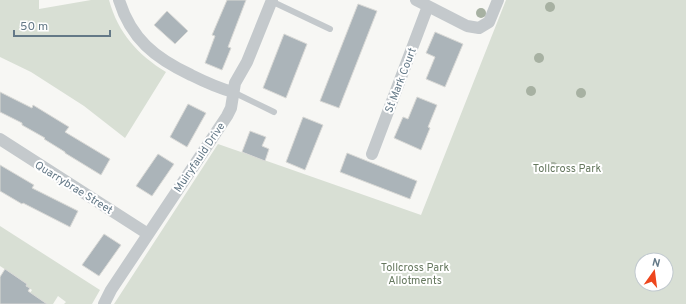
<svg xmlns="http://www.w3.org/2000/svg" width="686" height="304" viewBox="0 0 686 304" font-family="Overpass,sans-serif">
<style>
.green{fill:#d8dfd4;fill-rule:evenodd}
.building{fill:#abb4b9;stroke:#d9d9d6}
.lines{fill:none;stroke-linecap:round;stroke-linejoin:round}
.lane{stroke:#c4c9cc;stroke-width:6}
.street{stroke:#c4c9cc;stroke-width:12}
.tree{fill:#a7b1a2}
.labels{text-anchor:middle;stroke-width:4;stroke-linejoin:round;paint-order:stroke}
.street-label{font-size:11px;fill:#647987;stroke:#fff}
.park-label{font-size:11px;fill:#66785f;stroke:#fff}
</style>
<rect width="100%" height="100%" fill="#f7f7f4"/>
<!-- green -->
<path class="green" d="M 0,0 L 39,0 L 39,9 L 91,0 L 109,0 C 118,33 138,55 166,72 L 125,138 L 84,106 L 31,72 L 0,57 Z
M 506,0 L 686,0 L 686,304 L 114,304 L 218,144 L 421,215 ZM 642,260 L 666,260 L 666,284 L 642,284 Z
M 0,226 L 100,290 L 92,304 L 64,304 L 66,302 L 58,296 L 53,304 L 47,304 L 41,300 L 22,304 L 32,290 L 26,286 L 27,284 L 0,266 Z"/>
<!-- building -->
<path class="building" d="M 227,0 L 246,0 L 228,47 L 231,48 L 222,70 L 205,63 L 215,36 L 212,35 Z
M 358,4 L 377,11 L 339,108 L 320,101 Z
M 167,11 L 188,31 L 175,44 L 154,25 Z
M 435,32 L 463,44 L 445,87 L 426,79 L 435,57 L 426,53 Z
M 284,34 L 307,44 L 286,98 L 263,88 Z
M 0,92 L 32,108 L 33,105 L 69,127 L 65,132 L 110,159 L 101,175 L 65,153 L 65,152 L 44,139 L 45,138 L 22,125 L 22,123 L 0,112 Z
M 417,97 L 437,105 L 428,127 L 430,128 L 421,150 L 394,138 L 403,117 L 408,119 Z
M 188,104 L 206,113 L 187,147 L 170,137 Z
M 303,117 L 323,125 L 305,170 L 286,162 Z
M 250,131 L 266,137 L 262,146 L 269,149 L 265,161 L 242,152 Z
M 347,153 L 417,181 L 410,199 L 340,172 Z
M 158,154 L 174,164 L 152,196 L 136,186 Z
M 0,165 L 34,185 L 32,188 L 78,211 L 70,227 L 23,203 L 22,204 L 0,191 Z
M 104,234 L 121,245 L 99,276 L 82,265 Z
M 5,269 L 27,284 L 26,286 L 30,288 L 28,291 L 47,304 L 0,304 L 0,277 Z"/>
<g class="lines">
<!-- lane -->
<path class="lane" d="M 271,1 L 330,29
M 233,92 L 274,112"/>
<!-- street -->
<path class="street" d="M 119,0 C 131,39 155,58 191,75 C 205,82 218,88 233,92
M 416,0 L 467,26 L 479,28 L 489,22 L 498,0
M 0,139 L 148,234
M 372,154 L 428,6
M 104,304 L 111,290 L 227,116 L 231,108 L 235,83 L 247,62 L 272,0"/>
</g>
<!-- trees -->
<g class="tree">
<circle cx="550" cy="7" r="5"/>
<circle cx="481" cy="13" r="5"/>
<circle cx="539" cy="58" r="5"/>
<circle cx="531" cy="91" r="5"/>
<circle cx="581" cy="93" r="5"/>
<circle cx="553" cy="167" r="5"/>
</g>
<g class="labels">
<!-- street labels -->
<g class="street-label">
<text transform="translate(400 80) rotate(-69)" y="4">St Mark Court</text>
<text transform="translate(199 157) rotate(-56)" y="4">Muiryfauld Drive</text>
<text transform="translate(74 187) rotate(32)" y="4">Quarrybrae Street</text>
</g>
<!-- park labels -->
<g class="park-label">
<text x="567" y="172">Tollcross Park</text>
<text x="415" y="271">Tollcross Park<tspan x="415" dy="13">Allotments</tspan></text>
</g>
</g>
<!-- north arrow -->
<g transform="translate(654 272) rotate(14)"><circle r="19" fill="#ffffff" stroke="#c1c9cf"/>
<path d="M0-3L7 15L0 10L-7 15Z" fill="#ee461d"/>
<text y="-6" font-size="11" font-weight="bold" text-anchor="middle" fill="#647987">N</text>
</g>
<!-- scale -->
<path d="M14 30v6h96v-6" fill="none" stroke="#647987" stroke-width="2"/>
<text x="20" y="30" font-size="12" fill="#647987" stroke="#ffffff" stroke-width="3" paint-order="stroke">50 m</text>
</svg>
